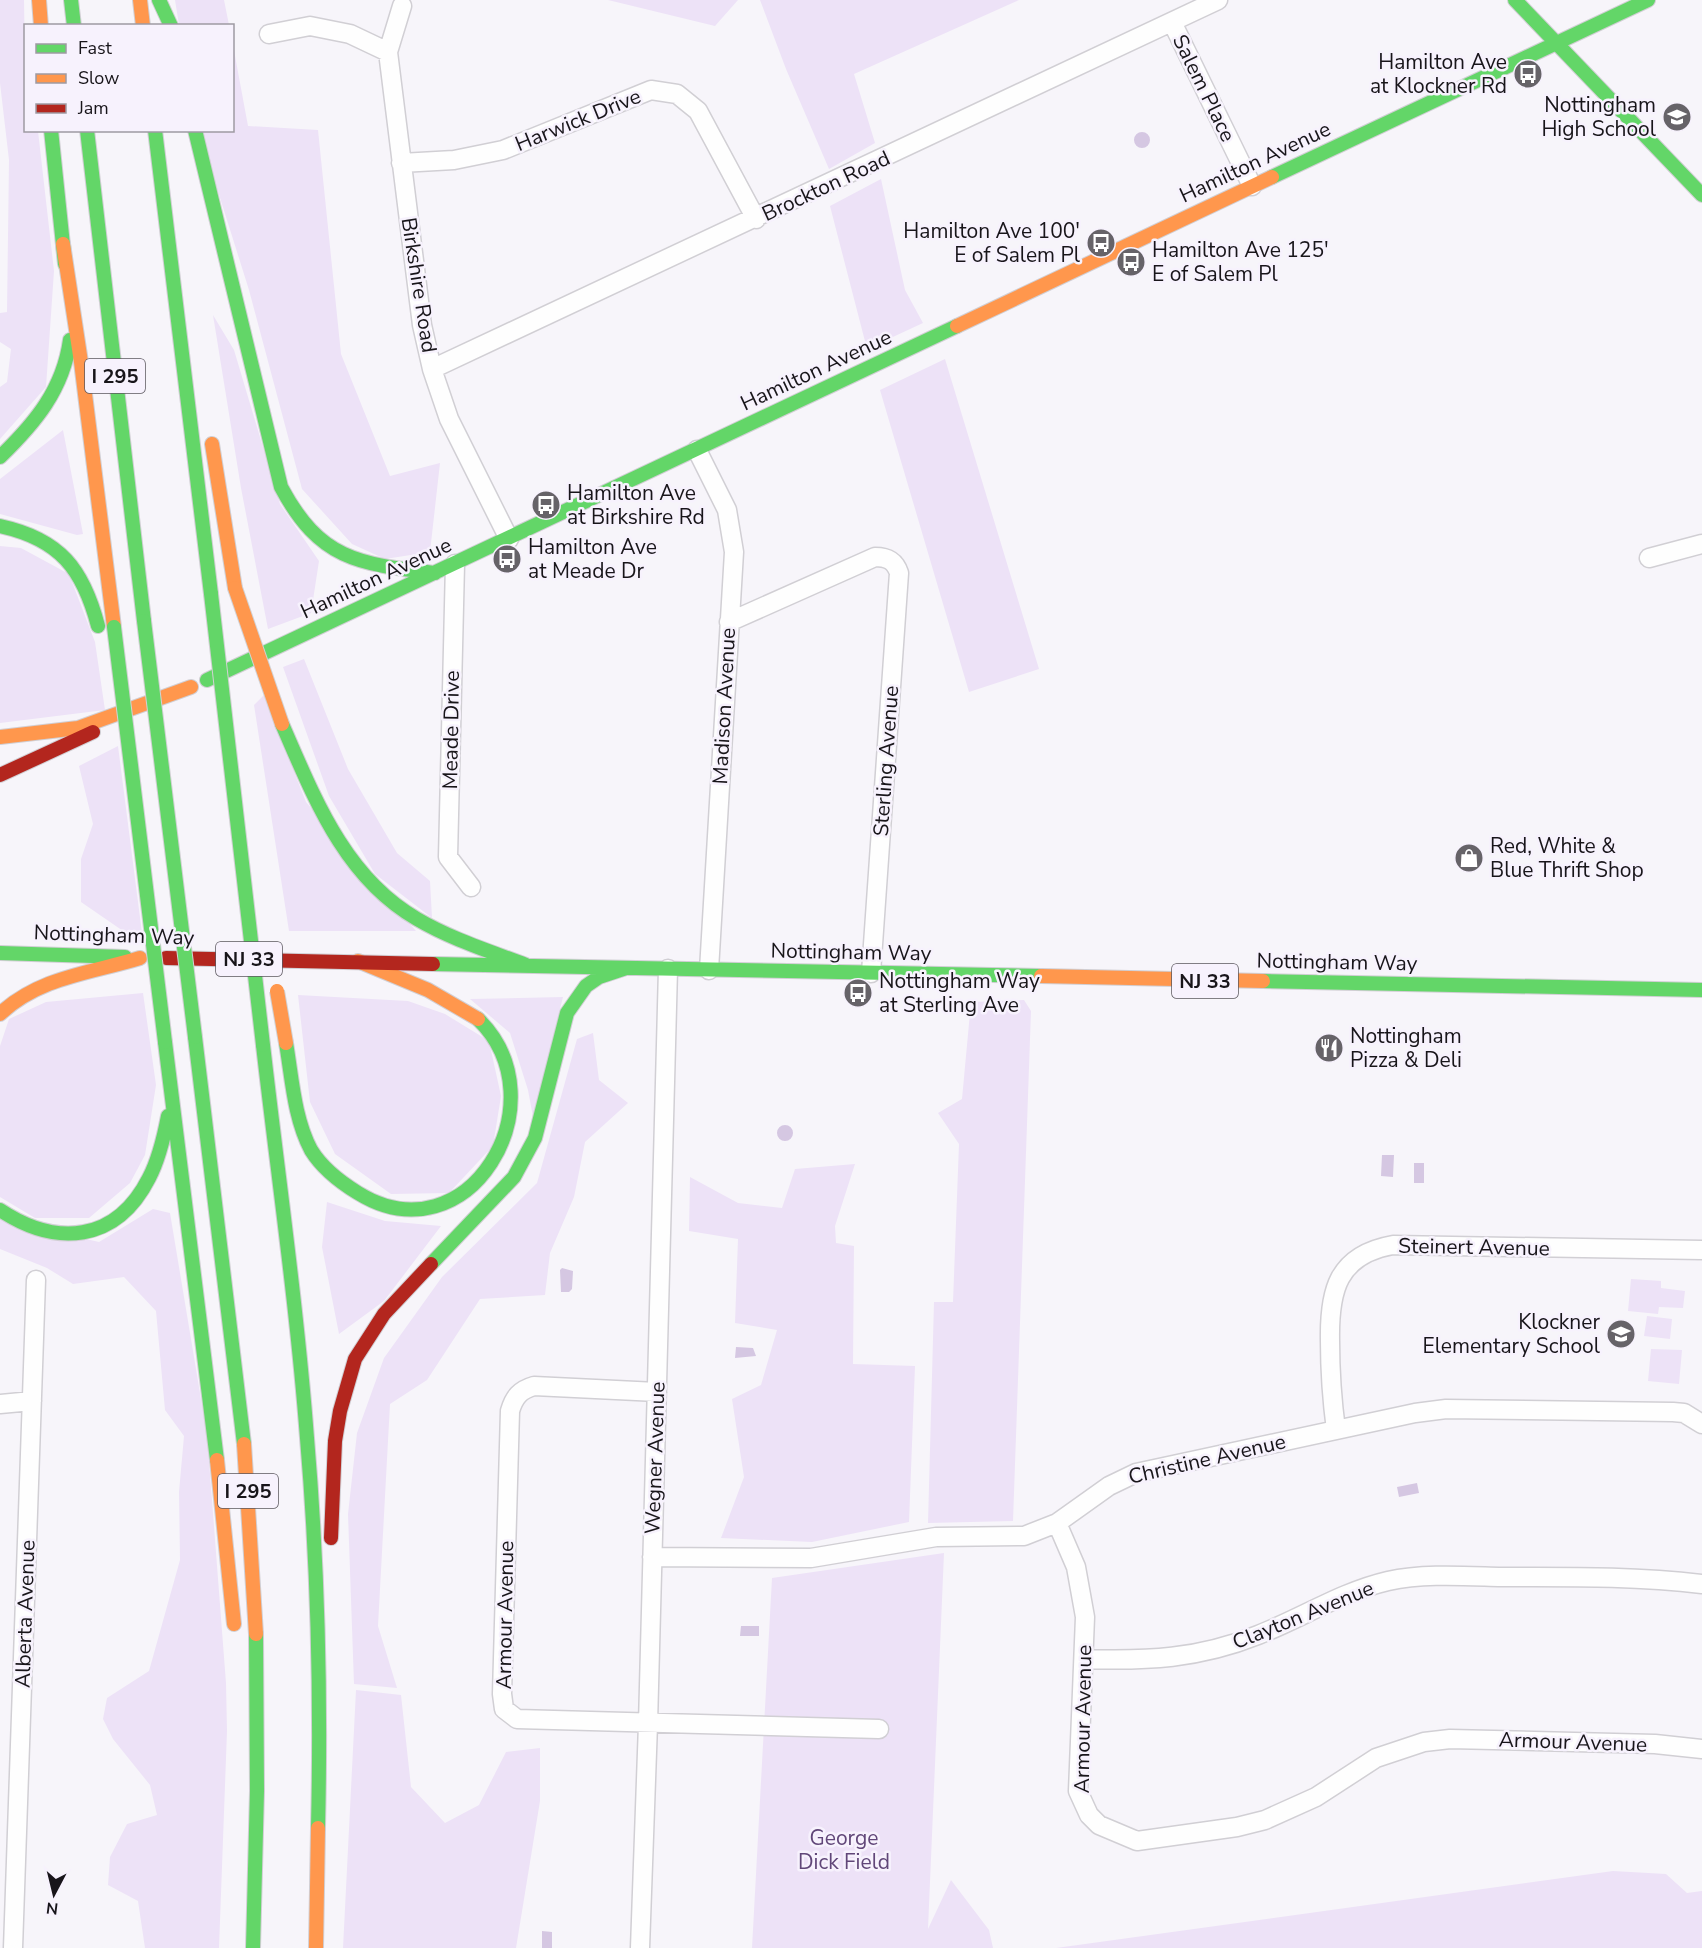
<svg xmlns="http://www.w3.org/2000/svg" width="1702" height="1948" viewBox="0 0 1702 1948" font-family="'Nunito Sans',sans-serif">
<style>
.green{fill:#ede2f7}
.water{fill:#d5c7e2}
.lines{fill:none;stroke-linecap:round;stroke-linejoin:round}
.street-casing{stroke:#d1cfd4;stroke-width:21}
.fast-casing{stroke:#d1cfd4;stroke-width:16}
.slow-casing{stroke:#d1cfd4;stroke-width:16}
.jam-casing{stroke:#d1cfd4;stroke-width:16}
.street{stroke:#fefefe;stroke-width:18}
.fast{stroke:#63d668;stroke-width:14}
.slow{stroke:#ff974d;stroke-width:14}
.jam{stroke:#b3261e;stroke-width:14}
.fast-bridge-casing{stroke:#d2d1d4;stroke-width:16;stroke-linecap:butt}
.slow-bridge-casing{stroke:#d2d1d4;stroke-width:16;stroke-linecap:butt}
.fast-bridge{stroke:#63d668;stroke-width:14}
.slow-bridge{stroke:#ff974d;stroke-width:14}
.labels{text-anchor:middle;stroke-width:5;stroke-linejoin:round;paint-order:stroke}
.shield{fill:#f7f2fd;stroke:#5b575e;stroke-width:1.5}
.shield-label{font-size:20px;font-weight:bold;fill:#18151a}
.poi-label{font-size:21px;fill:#18151a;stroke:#f7f2fd;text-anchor:start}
.street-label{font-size:21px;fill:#18151a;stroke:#f7f2fd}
.park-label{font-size:21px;fill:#614779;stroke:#f7f2fd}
</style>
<rect width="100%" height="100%" fill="#f7f5fa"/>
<!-- green -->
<path class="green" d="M 0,0 L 24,0 L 26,130 L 38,131 L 54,271 L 46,387 L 0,439 L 0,387 L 7,382 L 11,349 L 0,342 L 0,313 L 7,312 L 9,160 L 0,83 Z
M 175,0 L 224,0 L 229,25 L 179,25 Z
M 608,0 L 738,0 L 715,26 Z
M 760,0 L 1019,0 L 854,74 L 875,143 L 829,169 L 786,69 Z
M 233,45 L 248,126 L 318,130 L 341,354 L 390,476 L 440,463 L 430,552 L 385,559 L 352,544 L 302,489 L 249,290 L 199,131 L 232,130 Z
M 881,179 L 905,290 L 923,323 L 867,349 L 830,206 Z
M 213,315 L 234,350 L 280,504 L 319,561 L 311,613 L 268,629 L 241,488 Z
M 945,359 L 1039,669 L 969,692 L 880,390 Z
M 63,430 L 83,534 L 77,535 L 0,514 L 0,479 Z
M 0,546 L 21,548 L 69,574 L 95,642 L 105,710 L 0,723 Z
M 304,659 L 348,769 L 397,853 L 430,881 L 432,918 L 375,874 L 329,796 L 283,667 Z
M 264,695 L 306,802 L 416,931 L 289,931 L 254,705 Z
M 118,746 L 142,933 L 126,933 L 81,902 L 81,859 L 93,824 L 79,766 Z
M 143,993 L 156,1085 L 145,1155 L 130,1183 L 89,1218 L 35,1218 L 0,1197 L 0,1046 L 9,1019 L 46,1002 Z
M 298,995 L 408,1001 L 445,1014 L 489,1041 L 501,1096 L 493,1146 L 449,1193 L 391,1194 L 335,1154 L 310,1102 Z
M 563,997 L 533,1117 L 528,1090 L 510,1033 L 470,999 Z
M 1024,1000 L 1031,1011 L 1013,1521 L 928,1523 L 934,1302 L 953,1302 L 959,1144 L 938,1113 L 962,1099 L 971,1002 Z
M 593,1033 L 599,1080 L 628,1103 L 585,1142 L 574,1197 L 550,1253 L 545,1295 L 480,1299 L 427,1380 L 390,1404 L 378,1626 L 397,1688 L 354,1684 L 348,1514 L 357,1433 L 384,1358 L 442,1277 L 537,1183 L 577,1039 Z
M 855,1164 L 835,1226 L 836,1243 L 854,1246 L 853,1364 L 915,1366 L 909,1522 L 812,1542 L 721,1538 L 744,1477 L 732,1399 L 761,1385 L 777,1330 L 735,1323 L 738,1239 L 689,1231 L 690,1177 L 738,1203 L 782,1208 L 795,1169 Z
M 327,1202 L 385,1221 L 441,1226 L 384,1301 L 339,1334 L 322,1247 Z
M 153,1209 L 170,1213 L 207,1435 L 226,1683 L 227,1731 L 219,1948 L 145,1948 L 138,1901 L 108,1885 L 110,1857 L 127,1824 L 157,1815 L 150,1785 L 113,1739 L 103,1719 L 107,1698 L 149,1671 L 180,1560 L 179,1492 L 184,1436 L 165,1410 L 156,1311 L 124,1277 L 73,1284 L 47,1268 L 0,1249 L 0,1219 L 99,1242 Z
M 1631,1279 L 1661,1281 L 1661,1288 L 1685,1291 L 1683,1308 L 1659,1307 L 1658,1314 L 1628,1311 Z
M 1647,1316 L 1672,1319 L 1670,1339 L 1644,1336 Z
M 1651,1349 L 1682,1350 L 1679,1384 L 1648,1381 Z
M 944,1553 L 928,1929 L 951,1880 L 989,1930 L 993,1948 L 752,1948 L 772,1578 Z
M 356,1690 L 401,1695 L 411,1787 L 445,1823 L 479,1805 L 506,1752 L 540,1748 L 540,1801 L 516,1948 L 343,1948 Z
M 1613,1871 L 1666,1874 L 1687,1893 L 1702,1891 L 1702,1948 L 1056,1948 Z"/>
<!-- water -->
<path class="water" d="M1134 140a8 8 0 1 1 16 0a8 8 0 1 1-16 0Z
M777 1133a8 8 0 1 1 16 0a8 8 0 1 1-16 0Z
M 1382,1155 L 1394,1155 L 1393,1177 L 1381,1176 Z
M 1414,1163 L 1424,1163 L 1424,1183 L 1414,1183 Z
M 562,1268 L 573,1271 L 572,1289 L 569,1292 L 561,1292 L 560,1270 Z
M 736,1347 L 753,1348 L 756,1356 L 735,1358 Z
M 1417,1483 L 1419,1493 L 1399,1497 L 1397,1487 Z
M 741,1626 L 759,1626 L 759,1636 L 740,1636 Z
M 542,1931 L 552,1932 L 552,1948 L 542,1948 Z"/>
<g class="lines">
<!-- street casing -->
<g class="street-casing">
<path id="street" d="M 1172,22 L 1252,186
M 269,34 L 310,26 L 350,34 L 388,52 L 422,325 L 432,369 L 449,419 L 509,539
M 388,52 L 402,6
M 401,163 L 454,160 L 503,150 L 651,90 L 677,94 L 698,111 L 756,219
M 432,369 L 1218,0
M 697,450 L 727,510 L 734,552 L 709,970
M 1649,558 L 1702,544
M 455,564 L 448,857 L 471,887
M 729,622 L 875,557 C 888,557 895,561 899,573 L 871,973
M 657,1392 L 534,1386 C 520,1390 514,1397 510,1411 L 502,1694 L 504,1709 L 517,1719 L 879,1729
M 0,1404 L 32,1401
M 1336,1430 C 1332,1400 1330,1371 1330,1341 C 1329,1291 1337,1255 1393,1245 L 1702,1250
M 1057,1523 L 1076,1567 L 1085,1617 L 1078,1791 L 1089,1815 L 1099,1825 L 1137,1841 L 1237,1827 L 1265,1820 L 1316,1797 L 1376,1758 L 1424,1742 L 1450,1739 L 1655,1744 L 1702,1749
M 652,1557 L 811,1558 L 936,1537 L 1024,1536 L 1057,1523 L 1109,1486 L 1136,1473 L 1415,1413 L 1446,1409 L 1673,1412 L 1684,1413 L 1702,1424
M 1084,1659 C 1147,1661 1198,1659 1258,1635 C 1302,1618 1341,1592 1388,1581 C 1425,1573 1464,1576 1502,1577 C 1569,1577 1635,1576 1702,1584
M 13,1948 L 36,1280
M 640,1948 L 648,1724 L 668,969"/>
</g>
<!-- fast casing -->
<g class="fast-casing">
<path id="fast" d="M 71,0 L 74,26
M 159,0 L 171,26
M 1515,0 L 1702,195
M 51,130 L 65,264
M 87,130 L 144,621
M 155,130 L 211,594
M 195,130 L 281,487 C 320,560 358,564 435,573
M 1272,177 L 1648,0
M 0,457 C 35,423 63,390 70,340
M 0,526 C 60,539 83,569 98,626
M 207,680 L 957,326
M 282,724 C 314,797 344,877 417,919 C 451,939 489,951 526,965
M 0,953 L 125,957
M 433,964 L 1041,976
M 1263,981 L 1702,990
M 195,1037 L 244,1444
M 165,1042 L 217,1460
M 286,1043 C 292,1078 294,1118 311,1150 C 322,1168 340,1182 358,1193 C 468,1261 563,1102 478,1019
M 263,1045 C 278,1176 297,1307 307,1438 C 318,1568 321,1699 318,1828
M 0,1210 C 56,1247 116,1243 149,1178 C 159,1159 164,1137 168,1116
M 431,1264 L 514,1177 L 535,1138 L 567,1013 L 586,986 L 599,977 L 626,968
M 253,1948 L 257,1791 L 256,1634"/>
</g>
<!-- slow casing -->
<g class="slow-casing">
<path id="slow" d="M 39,0 L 41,26
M 140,0 L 143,26
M 63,244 L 81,362 L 114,627
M 957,326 L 1272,177
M 212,444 L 235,588
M 0,737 L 78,728 L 191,687
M 358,961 L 428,990 L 478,1019
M 1041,976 L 1263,981
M 0,1014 C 39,977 91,973 140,958
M 244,1444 L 256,1634
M 217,1460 L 234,1624
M 316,1948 L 318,1828"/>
</g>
<!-- jam casing -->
<g class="jam-casing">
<path id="jam" d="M 0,775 L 93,732
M 166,958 L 433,964
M 331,1538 L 335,1441 L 340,1411 L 355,1359 L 384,1314 L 431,1264"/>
</g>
<!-- street -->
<use href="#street" class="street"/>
<!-- fast -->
<use href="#fast" class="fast"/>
<!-- slow -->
<use href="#slow" class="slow"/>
<!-- jam -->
<use href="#jam" class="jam"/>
<!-- fast-bridge casing -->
<g class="fast-bridge-casing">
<path id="fast-bridge" d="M 211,594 L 263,1045
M 144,621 L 195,1037
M 114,627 L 165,1042"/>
</g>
<!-- slow-bridge casing -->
<g class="slow-bridge-casing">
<path id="slow-bridge" d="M 235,588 L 282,724
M 277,991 L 286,1043"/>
</g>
<!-- fast-bridge -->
<use href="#fast-bridge" class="fast-bridge"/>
<!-- slow-bridge -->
<use href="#slow-bridge" class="slow-bridge"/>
</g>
<!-- icons -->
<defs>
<g id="bus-disc" transform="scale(1.5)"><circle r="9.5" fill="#666368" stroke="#f7f2fd"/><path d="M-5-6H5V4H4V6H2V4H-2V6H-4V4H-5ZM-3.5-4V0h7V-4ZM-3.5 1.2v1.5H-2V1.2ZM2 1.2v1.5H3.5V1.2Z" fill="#fff"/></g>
<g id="school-disc" transform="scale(1.5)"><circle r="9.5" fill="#666368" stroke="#f7f2fd"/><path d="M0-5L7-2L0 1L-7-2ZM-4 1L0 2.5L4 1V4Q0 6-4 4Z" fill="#fff"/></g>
<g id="shop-disc" transform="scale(1.5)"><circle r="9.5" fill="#666368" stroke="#f7f2fd"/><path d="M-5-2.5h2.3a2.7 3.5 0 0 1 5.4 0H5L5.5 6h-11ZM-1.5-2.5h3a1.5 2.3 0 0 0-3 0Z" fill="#fff"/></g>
<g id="restaurant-disc" transform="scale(1.5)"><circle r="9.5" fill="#666368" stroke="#f7f2fd"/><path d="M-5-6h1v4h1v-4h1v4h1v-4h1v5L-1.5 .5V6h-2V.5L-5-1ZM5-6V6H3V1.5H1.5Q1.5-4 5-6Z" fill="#fff"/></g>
</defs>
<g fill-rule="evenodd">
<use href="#bus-disc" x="1528" y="74"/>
<use href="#school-disc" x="1677" y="117"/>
<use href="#bus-disc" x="1101" y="243"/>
<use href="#bus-disc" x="1131" y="262"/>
<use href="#bus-disc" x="546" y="505"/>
<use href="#bus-disc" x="507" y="559"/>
<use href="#shop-disc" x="1469" y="858"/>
<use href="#bus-disc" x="858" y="993"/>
<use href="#restaurant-disc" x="1329" y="1048"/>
<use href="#school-disc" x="1621" y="1334"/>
</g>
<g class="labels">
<!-- shield labels -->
<g class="shield">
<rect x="85" y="359" width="60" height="34" rx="4.5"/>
<rect x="216" y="942" width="66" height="34" rx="4.5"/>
<rect x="1172" y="964" width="66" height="34" rx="4.5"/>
<rect x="218" y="1474" width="60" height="34" rx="4.5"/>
</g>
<g class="shield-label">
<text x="115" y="383">I 295</text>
<text x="249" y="966">NJ 33</text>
<text x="1205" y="988">NJ 33</text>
<text x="248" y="1498">I 295</text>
</g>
<!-- poi labels -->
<g class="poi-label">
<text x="1507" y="69" text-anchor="end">Hamilton Ave<tspan x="1507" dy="24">at Klockner Rd</tspan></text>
<text x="1656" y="112" text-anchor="end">Nottingham<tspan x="1656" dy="24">High School</tspan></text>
<text x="1080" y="238" text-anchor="end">Hamilton Ave 100'<tspan x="1080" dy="24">E of Salem Pl</tspan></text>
<text x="1152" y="257">Hamilton Ave 125'<tspan x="1152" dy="24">E of Salem Pl</tspan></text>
<text x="567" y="500">Hamilton Ave<tspan x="567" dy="24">at Birkshire Rd</tspan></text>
<text x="528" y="554">Hamilton Ave<tspan x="528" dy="24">at Meade Dr</tspan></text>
<text x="1490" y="853">Red, White &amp;<tspan x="1490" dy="24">Blue Thrift Shop</tspan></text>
<text x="879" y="988">Nottingham Way<tspan x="879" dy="24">at Sterling Ave</tspan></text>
<text x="1350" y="1043">Nottingham<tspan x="1350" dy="24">Pizza &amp; Deli</tspan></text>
<text x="1600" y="1329" text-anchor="end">Klockner<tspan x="1600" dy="24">Elementary School</tspan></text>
</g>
<!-- street labels -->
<g class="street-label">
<text transform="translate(1204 88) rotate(64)" y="7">Salem Place</text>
<text transform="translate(578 120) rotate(-22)" y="7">Harwick Drive</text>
<text transform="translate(1255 162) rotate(-25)" y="7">Hamilton Avenue</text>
<text transform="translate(826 186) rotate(-25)" y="7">Brockton Road</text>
<text transform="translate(419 285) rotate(81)" y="7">Birkshire Road</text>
<text transform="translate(816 370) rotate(-25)" y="7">Hamilton Avenue</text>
<text transform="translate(376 578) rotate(-25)" y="7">Hamilton Avenue</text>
<text transform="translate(724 706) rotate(-87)" y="7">Madison Avenue</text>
<text transform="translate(451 730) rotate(-89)" y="7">Meade Drive</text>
<text transform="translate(886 761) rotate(-86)" y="7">Sterling Avenue</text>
<text transform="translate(114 935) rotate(2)" y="7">Nottingham Way</text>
<text transform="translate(851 952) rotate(1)" y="7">Nottingham Way</text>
<text transform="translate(1337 962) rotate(1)" y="7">Nottingham Way</text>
<text transform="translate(1474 1247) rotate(1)" y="7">Steinert Avenue</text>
<text transform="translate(655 1458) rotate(-88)" y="7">Wegner Avenue</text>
<text transform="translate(1207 1459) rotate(-13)" y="7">Christine Avenue</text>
<text transform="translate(25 1614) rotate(-88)" y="7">Alberta Avenue</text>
<text transform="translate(505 1615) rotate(-89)" y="7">Armour Avenue</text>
<text transform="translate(1303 1615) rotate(-22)" y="7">Clayton Avenue</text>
<text transform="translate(1083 1719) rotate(-89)" y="7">Armour Avenue</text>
<text transform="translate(1573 1742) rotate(2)" y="7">Armour Avenue</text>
</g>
<!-- park labels -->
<g class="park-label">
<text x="844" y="1845">George<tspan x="844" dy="24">Dick Field</tspan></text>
</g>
</g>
<!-- legend -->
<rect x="24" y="24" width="210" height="108" fill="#f7f2fd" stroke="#9e9aa2" stroke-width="1.5"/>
<rect x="36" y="44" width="30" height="9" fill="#63d668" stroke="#9e9aa2" stroke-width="1.5"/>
<text x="78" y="54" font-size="18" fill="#18151a">Fast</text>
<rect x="36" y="74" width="30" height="9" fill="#ff974d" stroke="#9e9aa2" stroke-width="1.5"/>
<text x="78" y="84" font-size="18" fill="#18151a">Slow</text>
<rect x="36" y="104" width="30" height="9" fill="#b3261e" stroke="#9e9aa2" stroke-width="1.5"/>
<text x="78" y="114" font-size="18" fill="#18151a">Jam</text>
<!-- north arrow -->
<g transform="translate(54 1894) rotate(187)" stroke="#f7f2fd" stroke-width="4.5" paint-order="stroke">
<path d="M0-4.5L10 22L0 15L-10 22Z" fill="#18151a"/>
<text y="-9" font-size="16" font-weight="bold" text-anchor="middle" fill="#18151a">N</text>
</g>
</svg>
